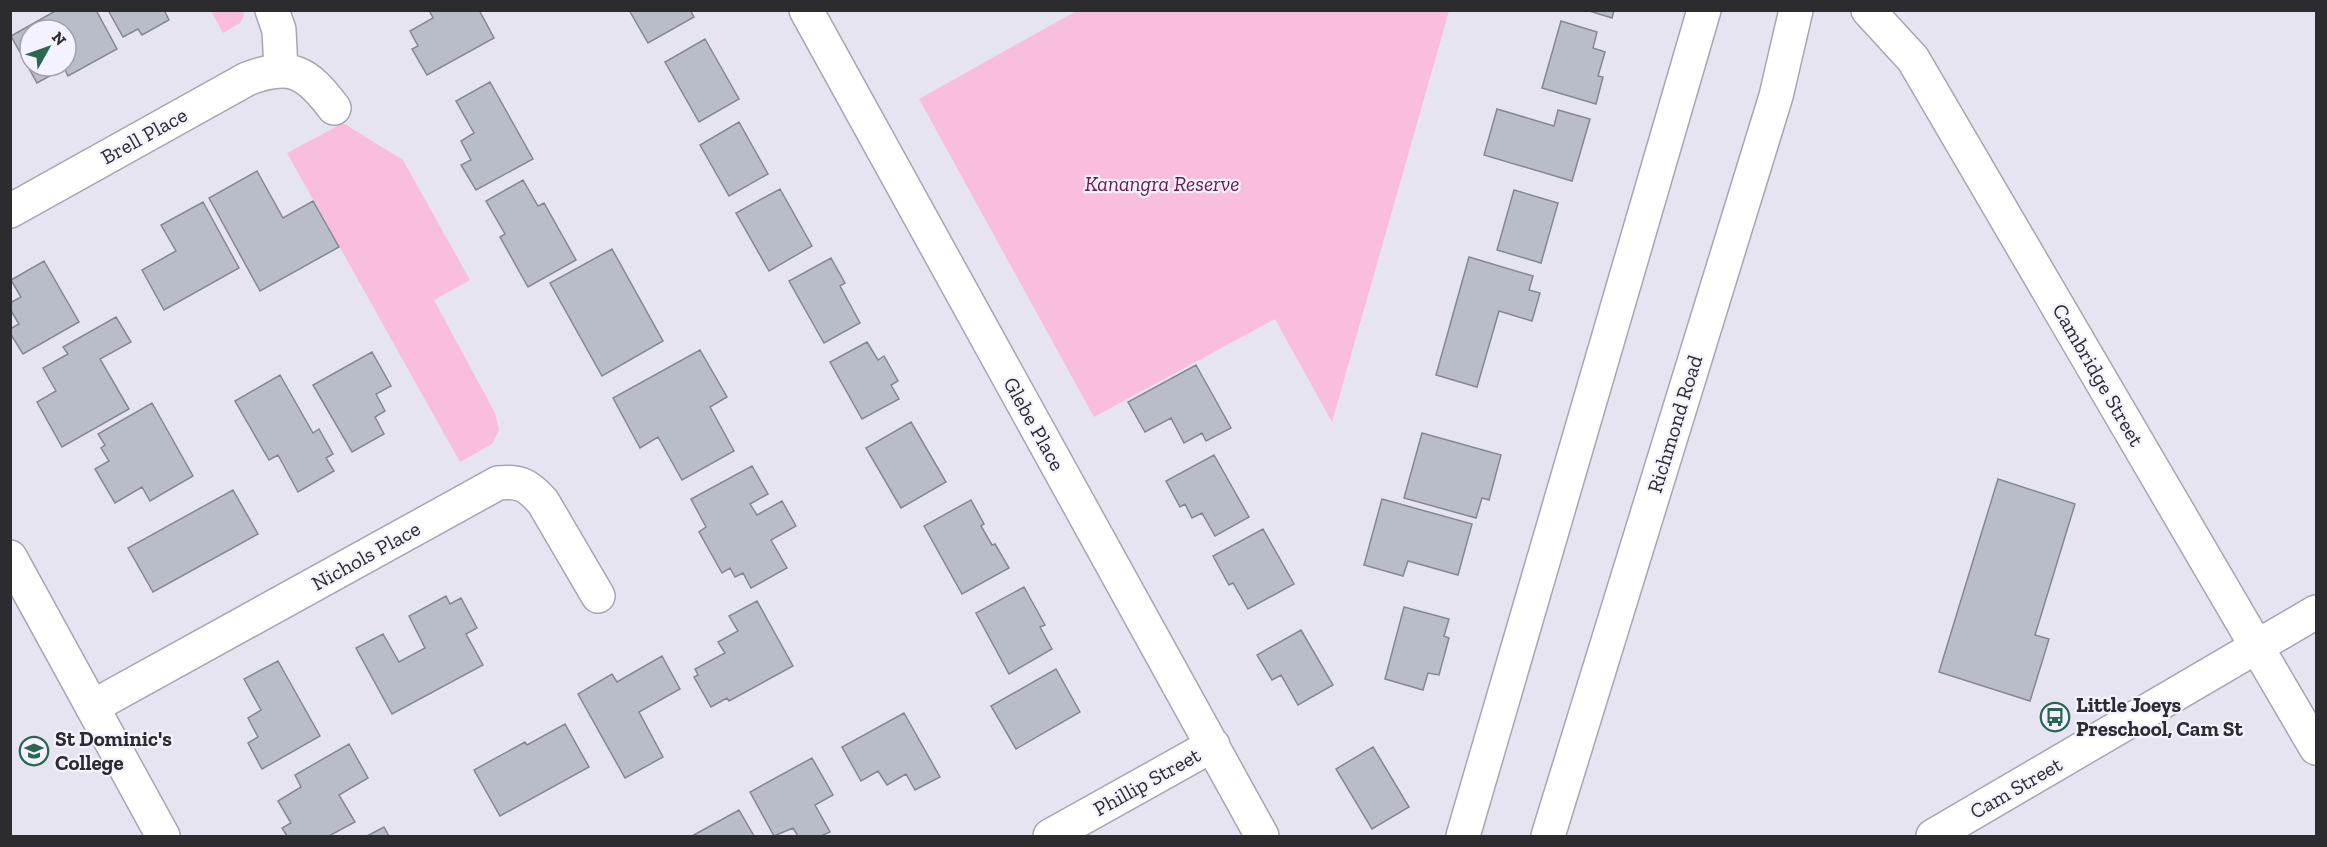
<svg xmlns="http://www.w3.org/2000/svg" width="2327" height="847" viewBox="0 0 2327 847" font-family="'Zilla Slab',serif">
<style>
.green{fill:#f9bdde}
.building{fill:#b9bdc9;stroke:#848893;stroke-width:1.5;fill-rule:evenodd}
.lines{fill:none;stroke-linecap:round;stroke-linejoin:round}
.minor-casing{stroke:#a7a5b1;stroke-width:36}
.minor{stroke:#fff;stroke-width:33}
.labels{text-anchor:middle;stroke-width:4.5;stroke-linejoin:round;paint-order:stroke}
.street-label{font-size:21px;fill:#2c2b2f;stroke:#f4f2fe}
.park-label{font-size:21px;font-style:italic;fill:#661a4b;stroke:#f4f2fe}
.poi-label{font-size:21px;font-weight:bold;fill:#2c2b2f;stroke:#f4f2fe;text-anchor:start}
</style>
<rect width="100%" height="100%" fill="#e7e4f1"/>
<!-- green -->
<path class="green" d="M 1078,10 L 1449,11 L 1332,422 L 1275,319 L 1094,417 L 919,99 Z
M 211,11 L 243,11 L 244,16 L 240,23 L 223,33 Z
M 343,123 L 403,160 L 470,280 L 434,300 L 495,413 L 499,430 L 492,444 L 460,462 L 287,153 Z"/>
<!-- building -->
<path class="building" d="M 57,10 L 96,10 L 117,49 L 68,76 L 64,68 L 37,83 L 11,36 ZM 30,30 L 66,30 L 66,66 L 30,66 Z
M 108,10 L 164,10 L 169,20 L 142,35 L 138,29 L 123,37 Z
M 429,10 L 479,10 L 494,38 L 427,75 L 412,49 L 418,46 L 410,31 L 433,18 Z
M 629,10 L 690,10 L 694,17 L 648,43 Z
M 1586,10 L 1614,10 L 1612,18 Z
M 1561,21 L 1597,32 L 1593,48 L 1605,52 L 1598,76 L 1603,77 L 1596,104 L 1542,88 Z
M 705,39 L 739,99 L 699,122 L 665,62 Z
M 490,82 L 533,159 L 476,190 L 461,165 L 471,160 L 461,141 L 474,133 L 456,101 Z
M 1497,109 L 1554,126 L 1558,110 L 1590,119 L 1572,181 L 1484,155 Z
M 739,122 L 768,174 L 729,196 L 700,145 Z
M 257,171 L 283,218 L 313,201 L 339,247 L 260,291 L 209,198 Z
M 523,180 L 538,206 L 544,203 L 576,260 L 528,287 L 500,237 L 505,234 L 486,201 Z
M 780,189 L 812,246 L 769,271 L 736,213 Z
M 1514,190 L 1558,203 L 1541,263 L 1497,250 Z
M 203,202 L 239,268 L 164,310 L 142,270 L 176,251 L 161,225 Z
M 612,249 L 663,341 L 602,376 L 550,283 Z
M 1469,257 L 1533,276 L 1529,290 L 1540,293 L 1532,321 L 1499,311 L 1477,387 L 1436,375 Z
M 831,258 L 845,283 L 840,286 L 860,323 L 824,343 L 789,281 Z
M 44,261 L 79,322 L 23,354 L 10,333 L 10,329 L 19,324 L 10,309 L 10,303 L 21,297 L 11,280 Z
M 116,317 L 131,342 L 100,359 L 129,409 L 62,447 L 37,402 L 56,391 L 43,368 L 68,354 L 63,347 Z
M 867,342 L 878,360 L 884,356 L 898,381 L 891,385 L 899,399 L 862,419 L 830,362 Z
M 700,350 L 727,397 L 710,407 L 734,451 L 682,480 L 658,437 L 640,448 L 613,398 Z
M 372,352 L 391,386 L 376,394 L 385,411 L 375,417 L 384,434 L 352,452 L 313,385 Z
M 1196,365 L 1231,428 L 1206,441 L 1202,433 L 1184,443 L 1171,418 L 1145,432 L 1128,402 Z
M 280,375 L 313,433 L 319,429 L 333,454 L 326,458 L 334,471 L 298,492 L 278,455 L 269,460 L 235,401 Z
M 152,403 L 193,476 L 150,501 L 142,487 L 115,503 L 95,469 L 109,461 L 101,448 L 105,445 L 98,434 Z
M 911,422 L 946,482 L 901,508 L 866,448 Z
M 1422,433 L 1501,455 L 1489,500 L 1482,498 L 1476,518 L 1404,498 Z
M 1214,455 L 1249,517 L 1215,536 L 1202,513 L 1192,518 L 1185,504 L 1180,507 L 1166,481 Z
M 752,466 L 768,494 L 750,504 L 757,515 L 782,501 L 796,526 L 771,540 L 787,568 L 751,588 L 743,573 L 735,577 L 730,568 L 722,573 L 699,532 L 706,527 L 691,499 Z
M 1998,479 L 2075,504 L 2035,635 L 2049,639 L 2030,701 L 1939,672 Z
M 233,490 L 258,534 L 153,592 L 128,548 Z
M 1382,499 L 1472,524 L 1458,575 L 1408,561 L 1403,576 L 1364,565 Z
M 971,500 L 984,524 L 981,526 L 992,545 L 995,544 L 1009,568 L 962,594 L 924,526 Z
M 1263,529 L 1294,584 L 1248,609 L 1233,583 L 1229,585 L 1213,556 Z
M 1024,587 L 1045,625 L 1040,627 L 1052,649 L 1009,674 L 976,613 Z
M 446,596 L 450,604 L 461,598 L 477,628 L 466,634 L 483,665 L 392,714 L 356,648 L 383,634 L 399,662 L 425,648 L 409,616 Z
M 757,601 L 793,666 L 729,701 L 727,698 L 711,707 L 694,677 L 698,675 L 695,669 L 725,653 L 718,642 L 738,631 L 729,616 Z
M 1404,607 L 1449,619 L 1444,636 L 1449,638 L 1439,675 L 1428,673 L 1423,690 L 1385,679 Z
M 1301,630 L 1333,685 L 1298,705 L 1281,675 L 1272,680 L 1257,655 Z
M 662,656 L 680,689 L 639,712 L 663,757 L 625,778 L 578,694 L 612,674 L 617,682 Z
M 278,661 L 320,736 L 262,769 L 248,743 L 258,737 L 248,718 L 261,710 L 244,679 Z
M 1056,669 L 1080,712 L 1016,749 L 991,706 Z
M 904,713 L 940,777 L 915,790 L 906,774 L 887,785 L 878,771 L 861,781 L 842,747 Z
M 565,724 L 589,767 L 500,816 L 474,770 L 525,742 L 527,745 Z
M 349,744 L 368,778 L 339,795 L 355,822 L 329,836 L 287,836 L 282,828 L 291,823 L 278,801 L 301,787 L 295,775 Z
M 1373,747 L 1409,807 L 1372,829 L 1336,769 Z
M 812,758 L 833,795 L 815,805 L 830,832 L 821,836 L 798,836 L 793,828 L 774,836 L 750,792 Z
M 739,810 L 754,836 L 692,836 Z
M 384,827 L 389,836 L 367,836 Z"/>
<g class="lines">
<!-- minor casing -->
<g class="minor-casing">
<path id="minor" d="M 272,10 L 279,30 L 281,70
M 806,10 L 1262,836
M 1868,10 L 1913,59 L 2316,748
M 10,211 L 247,79 C 291,62 307,72 334,108
M 10,557 L 163,836
M 92,707 L 498,483 C 521,481 528,485 543,502 L 598,596
M 1050,836 L 1213,745
M 1463,836 L 1704,10
M 1548,836 L 1776,96 L 1796,10
M 1933,836 L 2316,612"/>
</g>
<!-- minor -->
<use href="#minor" class="minor"/>
</g>
<!-- icons -->
<defs>
<g id="bus-ring" transform="scale(1.5)"><circle r="9.5" fill="#f4f2fe" stroke="#2a6651" stroke-width="1.5"/><path d="M-5-6H5V4H4V6H2V4H-2V6H-4V4H-5ZM-3.5-4V0h7V-4ZM-3.5 1.2v1.5H-2V1.2ZM2 1.2v1.5H3.5V1.2Z" fill="#2a6651"/></g>
<g id="school-ring" transform="scale(1.5)"><circle r="9.5" fill="#f4f2fe" stroke="#2a6651" stroke-width="1.5"/><path d="M0-5L7-2L0 1L-7-2ZM-4 1L0 2.5L4 1V4Q0 6-4 4Z" fill="#2a6651"/></g>
</defs>
<g fill-rule="evenodd">
<use href="#bus-ring" x="2055" y="717"/>
<use href="#school-ring" x="34" y="751"/>
</g>
<g class="labels">
<!-- street labels -->
<g class="street-label">
<text transform="translate(144 136) rotate(-29)" y="7">Brell Place</text>
<text transform="translate(2098 375) rotate(60)" y="7">Cambridge Street</text>
<text transform="translate(1034 424) rotate(61)" y="7">Glebe Place</text>
<text transform="translate(1675 424) rotate(-73)" y="7">Richmond Road</text>
<text transform="translate(366 556) rotate(-29)" y="7">Nichols Place</text>
<text transform="translate(1147 782) rotate(-29)" y="7">Phillip Street</text>
<text transform="translate(2016 788) rotate(-30)" y="7">Cam Street</text>
</g>
<!-- park labels -->
<g class="park-label">
<text x="1162" y="191">Kanangra Reserve</text>
</g>
<!-- poi labels -->
<g class="poi-label">
<text x="2076" y="712">Little Joeys<tspan x="2076" dy="24">Preschool, Cam St</tspan></text>
<text x="55" y="746">St Dominic's<tspan x="55" dy="24">College</tspan></text>
</g>
</g>
<!-- border -->
<rect width="2327" height="847" fill="none" stroke="#2c2b2f" stroke-width="24"/>
<!-- north arrow -->
<g transform="translate(48 48) rotate(50)"><circle r="28" fill="#f4f2fe" stroke="#a4a2ab" stroke-width="1.5"/>
<path d="M0-4.5L10 22L0 15L-10 22Z" fill="#2a6651"/>
<text y="-9" font-size="16" font-weight="bold" text-anchor="middle" fill="#2c2b2f">N</text>
</g>
</svg>
